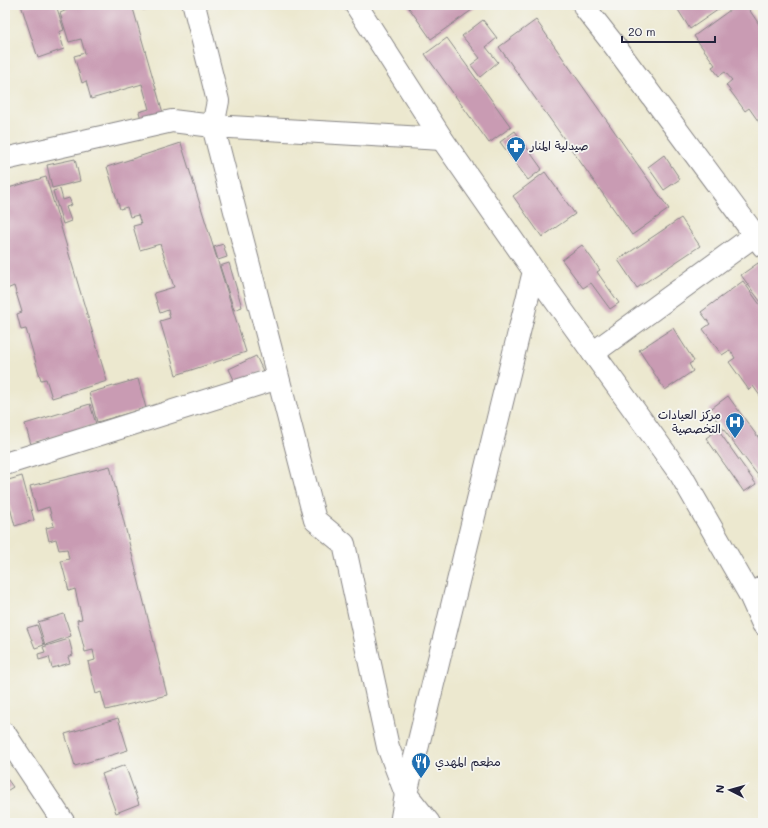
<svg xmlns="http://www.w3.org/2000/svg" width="768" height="828" viewBox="0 0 768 828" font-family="Mali,'Playpen Sans Arabic',sans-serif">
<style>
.building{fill:#c99bb3}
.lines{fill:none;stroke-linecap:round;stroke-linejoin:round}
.minor-casing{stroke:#878585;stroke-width:24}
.tertiary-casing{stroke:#878585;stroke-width:24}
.minor{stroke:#fff;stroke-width:22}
.tertiary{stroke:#fff;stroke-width:22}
.labels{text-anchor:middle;stroke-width:3.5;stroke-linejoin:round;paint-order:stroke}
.poi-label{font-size:12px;fill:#22223b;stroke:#f6f6f2;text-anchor:start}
</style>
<rect width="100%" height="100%" fill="#f6f6f2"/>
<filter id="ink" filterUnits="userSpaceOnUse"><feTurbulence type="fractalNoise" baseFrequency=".025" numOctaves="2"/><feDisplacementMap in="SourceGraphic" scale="8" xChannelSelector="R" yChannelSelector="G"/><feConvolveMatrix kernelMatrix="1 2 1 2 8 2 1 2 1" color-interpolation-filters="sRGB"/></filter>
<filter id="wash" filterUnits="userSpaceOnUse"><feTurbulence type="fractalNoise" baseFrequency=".012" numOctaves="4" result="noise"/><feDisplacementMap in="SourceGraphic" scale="16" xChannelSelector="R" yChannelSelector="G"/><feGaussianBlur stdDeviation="0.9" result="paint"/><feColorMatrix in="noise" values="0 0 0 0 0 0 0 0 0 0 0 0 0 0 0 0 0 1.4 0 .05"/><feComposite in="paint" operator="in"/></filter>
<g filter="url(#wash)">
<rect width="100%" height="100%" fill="#ece8cf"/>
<g id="blocks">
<!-- building -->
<path class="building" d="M 21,5 L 56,5 L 64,30 L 59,32 L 64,49 L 38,58 Z
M 66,5 L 132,5 L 163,113 L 141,119 L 139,112 L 149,109 L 142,84 L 91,99 L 86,81 L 82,83 L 74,56 L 85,53 L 81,39 L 69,42 L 60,13 L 67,10 Z
M 142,5 L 151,5 L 151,8 L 143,10 Z
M 407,5 L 479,5 L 431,39 Z
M 675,5 L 725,5 L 690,29 Z
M 737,5 L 746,5 L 763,30 L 763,128 L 749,108 L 745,111 L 726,85 L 732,80 L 725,72 L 719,76 L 712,67 L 715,65 L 694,36 Z
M 483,20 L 497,38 L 486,47 L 498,62 L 480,77 L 471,65 L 480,58 L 462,36 Z
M 536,20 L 669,209 L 632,235 L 499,47 Z
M 447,38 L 511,127 L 489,143 L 425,54 Z
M 515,131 L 542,169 L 528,180 L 500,142 Z
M 181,143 L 246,352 L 176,375 L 160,321 L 170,318 L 168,310 L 160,313 L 154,293 L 174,287 L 160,244 L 140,250 L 133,226 L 141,224 L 138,215 L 130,217 L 127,207 L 120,209 L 107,167 Z
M 664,155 L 680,179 L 664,190 L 648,167 Z
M 75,159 L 80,181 L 52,188 L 47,165 Z
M 545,172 L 575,214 L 542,237 L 513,196 Z
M 46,177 L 107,381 L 52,398 L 46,379 L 41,380 L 26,329 L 21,330 L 17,314 L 22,312 L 14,286 L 7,289 L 5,283 L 5,189 Z
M 60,189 L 63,200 L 69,198 L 72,205 L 66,207 L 71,221 L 63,224 L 53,191 Z
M 681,218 L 700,246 L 637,288 L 618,260 Z
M 223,244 L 227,257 L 218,260 L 214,247 Z
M 582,245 L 600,270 L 597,272 L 619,303 L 610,309 L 591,283 L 583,288 L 562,260 Z
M 229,263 L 242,307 L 234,310 L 220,266 Z
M 758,263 L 763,270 L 763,305 L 741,275 Z
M 743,281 L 763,309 L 763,400 L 753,386 L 749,390 L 729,362 L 735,358 L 730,350 L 722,355 L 703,329 L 710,324 L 701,312 Z
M 673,328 L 694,361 L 689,364 L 693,371 L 665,390 L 639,350 Z
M 256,356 L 263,371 L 236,384 L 229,369 Z
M 138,379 L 146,408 L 97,422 L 89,393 Z
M 728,396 L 763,444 L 762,481 L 709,410 Z
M 90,404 L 96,424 L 31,444 L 25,424 Z
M 718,430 L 756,484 L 744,492 L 706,438 Z
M 110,466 L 167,695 L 106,710 L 101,692 L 96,694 L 88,662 L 95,660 L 93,650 L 85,652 L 77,620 L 82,619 L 75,589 L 69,591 L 61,561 L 69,559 L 67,549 L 59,550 L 56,539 L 49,541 L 46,528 L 54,526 L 49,507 L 37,511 L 30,486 Z
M 22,476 L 34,520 L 15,526 L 5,489 L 5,481 Z
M 64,614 L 71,636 L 45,645 L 38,622 Z
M 37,625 L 44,645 L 35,648 L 27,628 Z
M 69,639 L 73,655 L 68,657 L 70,663 L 52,668 L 49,657 L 39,660 L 38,654 L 45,652 L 43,647 Z
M 118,718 L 128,750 L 75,766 L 65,734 Z
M 125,765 L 139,804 L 116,813 L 102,774 Z
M 5,776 L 13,787 L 5,792 Z"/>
</g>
</g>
<g filter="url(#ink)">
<use href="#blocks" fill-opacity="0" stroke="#878585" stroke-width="1"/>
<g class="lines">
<!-- minor casing -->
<g class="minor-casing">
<path id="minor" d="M 194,5 L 218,101 L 213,126 L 315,520 L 344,544 L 388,747 L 406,794 L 429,823
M 584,5 L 585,8 L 614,45 L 763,246
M 5,159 L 172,121 L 213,126 L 442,139
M 593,353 L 755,235
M 5,464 L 278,378
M 750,595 L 763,587
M 5,734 L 64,823"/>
</g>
<!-- tertiary casing -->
<g class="tertiary-casing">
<path id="tertiary" d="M 356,5 L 442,139 L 534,271 L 681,475 L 750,595 L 763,624
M 401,823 L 406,794 L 534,271"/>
</g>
<!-- minor -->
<use href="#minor" class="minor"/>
<!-- tertiary -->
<use href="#tertiary" class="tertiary"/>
</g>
</g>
<!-- icons -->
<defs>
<g id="pharmacy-pin" transform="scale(1)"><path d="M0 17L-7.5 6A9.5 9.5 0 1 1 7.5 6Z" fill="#1f6fb2" stroke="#f6f6f2"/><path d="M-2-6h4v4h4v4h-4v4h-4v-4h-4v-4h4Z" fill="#fff"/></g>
<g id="hospital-pin" transform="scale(1)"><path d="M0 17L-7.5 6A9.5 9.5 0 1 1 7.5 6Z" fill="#1f6fb2" stroke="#f6f6f2"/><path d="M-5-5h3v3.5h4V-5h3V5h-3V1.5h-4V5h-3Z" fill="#fff"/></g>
<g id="restaurant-pin" transform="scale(1)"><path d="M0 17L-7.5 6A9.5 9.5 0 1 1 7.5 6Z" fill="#1f6fb2" stroke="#f6f6f2"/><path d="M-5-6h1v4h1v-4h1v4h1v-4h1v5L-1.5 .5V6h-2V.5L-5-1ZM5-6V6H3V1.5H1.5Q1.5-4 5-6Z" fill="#fff"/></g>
</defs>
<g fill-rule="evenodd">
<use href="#pharmacy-pin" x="516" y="146"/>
<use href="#hospital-pin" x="735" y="422"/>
<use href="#restaurant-pin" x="421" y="762"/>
</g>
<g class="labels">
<!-- poi labels -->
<g class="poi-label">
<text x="530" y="150">صيدلية المنار</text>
<text x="721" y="419" text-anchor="end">مركز العيادات<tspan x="721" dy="14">التخصصية</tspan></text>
<text x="435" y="766">مطعم المهدي</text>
</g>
</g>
<!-- margin -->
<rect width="768" height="828" fill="none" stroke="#f6f6f2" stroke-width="20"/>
<!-- north arrow -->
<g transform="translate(730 790) rotate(276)" stroke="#f6f6f2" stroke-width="3" paint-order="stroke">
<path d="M0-3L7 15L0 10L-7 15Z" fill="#22223b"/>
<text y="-6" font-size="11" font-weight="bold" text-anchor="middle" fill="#22223b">N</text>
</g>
<!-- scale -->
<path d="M622 36v6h93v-6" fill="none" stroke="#22223b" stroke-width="2"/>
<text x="628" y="36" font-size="12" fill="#22223b" stroke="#f6f6f2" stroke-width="3" paint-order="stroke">20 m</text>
</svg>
